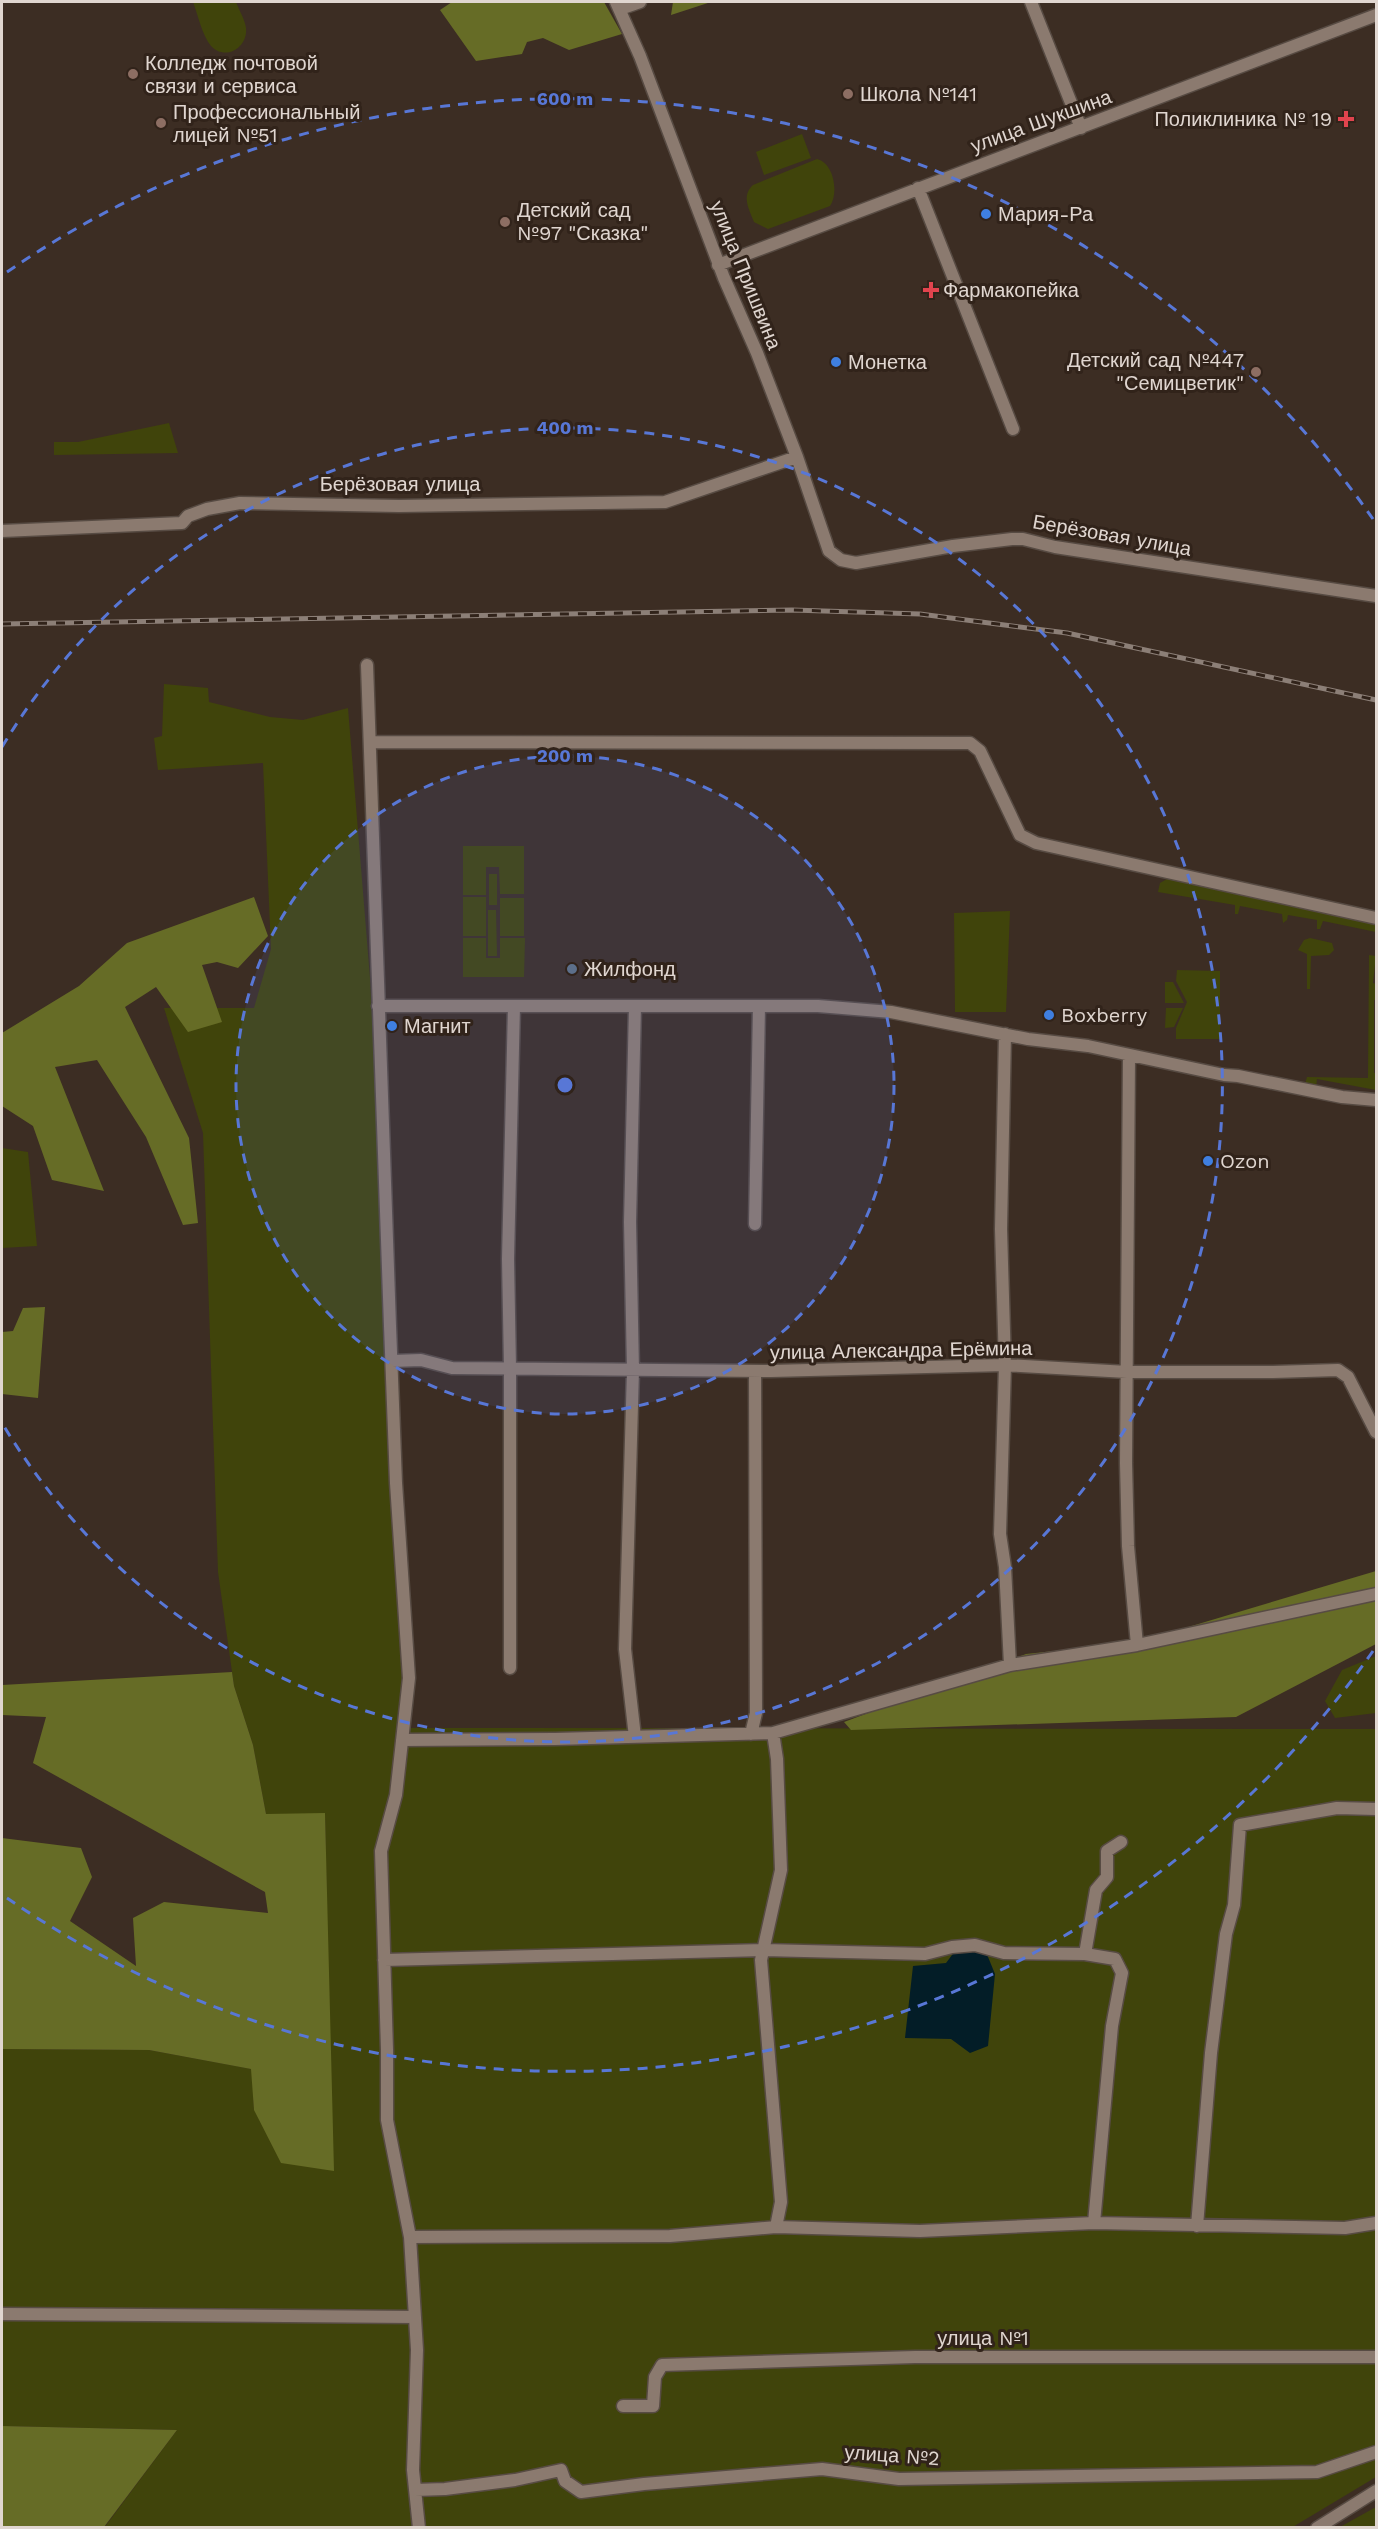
<svg xmlns="http://www.w3.org/2000/svg" width="1378" height="2529" viewBox="0 0 1378 2529" font-family="'Work Sans',sans-serif">
<style>
.green{fill:#40440b}
.forest{fill:#666c26}
.water{fill:#031d27}
.lines{fill:none;stroke-linecap:round;stroke-linejoin:round}
.street-casing{stroke:#574b43;stroke-width:15}
.street{stroke:#8b7a6f;stroke-width:12}
.rail-casing{stroke:#8c7f77;stroke-width:5}
.rail{stroke:#31231a;stroke-width:3;stroke-dasharray:9;stroke-linecap:butt}
.ring{fill:none;stroke:#5877d6;stroke-width:3;stroke-dasharray:10 8}
.education-dot{fill:#8d6e63;stroke:#31231a;stroke-width:2}
.health-dot{fill:#e0444e;stroke:#31231a;stroke-width:2}
.shop-dot{fill:#3f7fe0;stroke:#31231a;stroke-width:2}
.service-dot{fill:#5c6f8a;stroke:#31231a;stroke-width:2}
.labels{text-anchor:middle;stroke-width:6;stroke-linejoin:round;paint-order:stroke}
.poi-label{font-size:20px;fill:#e0d6d0;stroke:#31231a;text-anchor:start}
.street-label{font-size:20px;fill:#e0d6d0;stroke:#31231a}
.centre{fill:#5877d6;stroke:#31231a;stroke-width:3}
.ring-label{font-size:18px;text-anchor:middle;font-weight:bold;fill:#5877d6;stroke:#31231a;stroke-width:6;stroke-linejoin:round;paint-order:stroke}
</style>
<rect width="100%" height="100%" fill="#3c2d23"/>
<!-- green -->
<path class="green" d="M 193,2 L 236,2 C 239,10 245,20 246,28 C 248,48 225,61 211,46 C 202,35 198,15 193,2 Z
M 802,134 L 811,158 L 764,175 L 756,152 Z
M 817,159 C 834,163 839,193 830,206 L 768,229 L 754,222 C 749,209 741,196 753,185 Z
M 169,423 L 178,453 L 54,455 L 54,442 L 78,442 Z
M 164,684 L 208,688 L 209,702 L 270,717 L 303,720 L 348,708 L 370,978 L 382,1231 L 383,1323 L 408,1728 L 1376,1729 L 1376,2477 L 1291,2528 L 104,2528 L 177,2430 L 2,2426 L 2,2049 L 149,2050 L 252,2069 L 254,2110 L 327,1915 L 325,1814 L 266,1814 L 253,1745 L 234,1686 L 218,1572 L 203,1133 L 164,1008 L 254,1008 L 271,949 L 263,763 L 158,770 L 154,738 L 162,736 Z
M 463,846 L 524,846 L 524,894 L 500,894 L 499,867 L 486,867 L 486,895 L 463,895 Z
M 489,874 L 497,874 L 497,905 L 489,905 Z
M 1167,879 L 1376,925 L 1376,932 L 1323,921 L 1320,929 L 1317,929 L 1317,920 L 1288,915 L 1287,920 L 1283,923 L 1282,914 L 1240,906 L 1238,914 L 1235,914 L 1235,905 L 1158,892 L 1160,883 Z
M 463,897 L 486,897 L 486,936 L 463,936 Z
M 500,898 L 524,898 L 524,936 L 500,936 Z
M 488,910 L 496,910 L 497,956 L 488,956 Z
M 1010,911 L 1006,1012 L 955,1012 L 954,913 Z
M 463,938 L 486,938 L 486,958 L 500,958 L 500,938 L 525,938 L 524,977 L 463,977 Z
M 1310,938 L 1332,943 L 1334,950 L 1329,955 L 1311,956 L 1310,989 L 1307,989 L 1307,954 L 1298,950 L 1304,940 Z
M 1369,955 L 1376,956 L 1373,983 L 1376,984 L 1376,1000 L 1374,1000 L 1374,1073 L 1376,1073 L 1376,1090 L 1317,1079 L 1316,1087 L 1305,1084 L 1307,1077 L 1368,1078 Z
M 1177,970 L 1220,971 L 1220,1039 L 1176,1039 L 1176,1028 L 1187,1002 L 1176,981 Z
M 1165,982 L 1173,982 L 1184,1003 L 1165,1003 Z
M 1166,1008 L 1183,1008 L 1174,1027 L 1165,1028 Z
M 2,1148 L 28,1152 L 37,1246 L 2,1248 Z
M 1376,1656 L 1376,1713 L 1335,1718 L 1325,1701 L 1342,1670 Z
M 1376,2507 L 1376,2527 L 1340,2527 Z"/>
<!-- forest -->
<path class="forest" d="M 452,2 L 604,2 L 622,34 L 569,50 L 543,38 L 527,42 L 522,54 L 476,61 L 440,10 Z
M 673,2 L 711,2 L 671,15 Z
M 254,897 L 268,936 L 238,968 L 217,962 L 202,965 L 222,1022 L 188,1032 L 156,987 L 125,1007 L 189,1138 L 198,1223 L 183,1225 L 146,1137 L 97,1060 L 55,1067 L 104,1191 L 52,1180 L 33,1126 L 2,1106 L 2,1033 L 79,986 L 127,943 Z
M 45,1307 L 38,1398 L 2,1394 L 2,1332 L 13,1331 L 23,1308 Z
M 1376,1571 L 1376,1644 L 1236,1717 L 851,1730 L 844,1722 L 1026,1654 L 1138,1642 Z
M 232,1672 L 234,1686 L 253,1745 L 266,1814 L 325,1813 L 334,2171 L 281,2163 L 254,2110 L 251,2069 L 149,2050 L 2,2049 L 2,1838 L 81,1848 L 92,1877 L 70,1921 L 136,1966 L 133,1918 L 164,1902 L 268,1913 L 265,1892 L 33,1763 L 46,1717 L 2,1715 L 2,1685 Z
M 2,2426 L 177,2430 L 104,2527 L 2,2528 Z"/>
<!-- water -->
<path class="water" d="M 955,1951 L 986,1952 L 995,1974 L 988,2046 L 970,2053 L 951,2039 L 905,2038 L 913,1966 L 946,1963 Z"/>
<g class="lines">
<!-- street casing -->
<g class="street-casing">
<path id="street" d="M 616,2 L 640,56 L 724,278 L 757,353 L 797,457 L 829,551 L 841,560 L 856,563 L 953,546 L 1012,539 L 1023,539 L 1055,547 L 1376,596
M 1031,2 L 1081,128
M 620,9 L 640,2
M 918,188 L 1013,429
M 718,265 L 1376,15
M 2,531 L 182,523 L 188,516 L 207,509 L 240,503 L 399,506 L 665,502 L 797,457
M 367,665 L 390,1326 L 396,1483 L 409,1678 L 396,1795 L 381,1851 L 387,2050 L 387,2120 L 410,2237 L 417,2350 L 413,2470 L 419,2528
M 370,742 L 970,743 L 980,751 L 1020,835 L 1036,843 L 1376,918
M 378,1006 L 818,1006 L 891,1012 L 1028,1039 L 1088,1046 L 1224,1075 L 1238,1076 L 1342,1097 L 1376,1100
M 1005,1034 L 1001,1229 L 1005,1365 L 1000,1534 L 1005,1567 L 1010,1665
M 1129,1056 L 1126,1463 L 1128,1546 L 1137,1645
M 755,1224 L 759,1006
M 392,1361 L 421,1360 L 452,1368 L 771,1371 L 1005,1365 L 1127,1372 L 1273,1372 L 1338,1370 L 1348,1377 L 1376,1432
M 510,1668 L 510,1368 L 508,1259 L 514,1006
M 773,1733 L 777,1759 L 781,1870 L 761,1960 L 781,2202 L 776,2227
M 751,1734 L 756,1713 L 755,1371
M 635,1737 L 625,1649 L 633,1370 L 630,1222 L 635,1006
M 402,1740 L 555,1739 L 773,1733 L 1010,1665 L 1137,1645 L 1376,1594
M 384,1960 L 764,1950 L 925,1954 L 952,1947 L 975,1945 L 1004,1953 L 1085,1954
M 1094,2223 L 1112,2026 L 1122,1973 L 1115,1959 L 1085,1954 L 1096,1890 L 1107,1877 L 1107,1851 L 1121,1842
M 1197,2226 L 1211,2053 L 1226,1934 L 1234,1905 L 1240,1825 L 1337,1808 L 1376,1809
M 410,2237 L 670,2236 L 776,2227 L 920,2231 L 1094,2223 L 1345,2228 L 1376,2223
M 2,2314 L 415,2317
M 623,2406 L 653,2406 L 655,2377 L 662,2365 L 915,2357 L 1376,2357
M 415,2490 L 445,2489 L 515,2480 L 561,2470 L 565,2481 L 581,2492 L 644,2484 L 822,2469 L 899,2479 L 1317,2472 L 1376,2452
M 1317,2528 L 1376,2491"/>
</g>
<!-- street -->
<use href="#street" class="street"/>
<!-- rail casing -->
<g class="rail-casing">
<path id="rail" d="M 2,624 L 792,610 L 920,614 L 1067,633 L 1376,700"/>
</g>
<!-- rail -->
<use href="#rail" class="rail"/>
</g>
<!-- distance rings -->
<circle cx="565" cy="1085" r="329" fill="#5877d6" fill-opacity=".12"/>
<g class="ring">
<circle cx="565" cy="1085" r="329"/>
<path d="M2 747A657 657 0 1 1 2 1423"/>
<path d="M1373 1651A986 986 0 0 1 7 1898M7 272A986 986 0 0 1 1373 519"/>
</g>
<!-- markers -->
<g class="education-dot">
<circle cx="133" cy="74" r="6"/>
<circle cx="848" cy="94" r="6"/>
<circle cx="161" cy="123" r="6"/>
<circle cx="505" cy="222" r="6"/>
<circle cx="1256" cy="372" r="6"/>
</g>
<g class="health-dot">
<path d="M1343 110h6v6h6v6h-6v6h-6v-6h-6v-6h6z"/>
<path d="M928 281h6v6h6v6h-6v6h-6v-6h-6v-6h6z"/>
</g>
<g class="shop-dot">
<circle cx="986" cy="214" r="6"/>
<circle cx="836" cy="362" r="6"/>
<circle cx="1049" cy="1015" r="6"/>
<circle cx="392" cy="1026" r="6"/>
<circle cx="1208" cy="1161" r="6"/>
</g>
<circle class="service-dot" cx="572" cy="969" r="6"/>
<g class="labels">
<!-- poi labels -->
<g class="poi-label">
<text x="145" y="70">Колледж почтовой<tspan x="145" dy="23">связи и сервиса</tspan></text>
<text x="860" y="101">Школа №141</text>
<text x="173" y="119">Профессиональный<tspan x="173" dy="23">лицей №51</tspan></text>
<text x="1332" y="126" text-anchor="end">Поликлиника № 19</text>
<text x="517" y="217">Детский сад<tspan x="517" dy="23">№97 "Сказка"</tspan></text>
<text x="998" y="221">Мария-Ра</text>
<text x="943" y="297">Фармакопейка</text>
<text x="1244" y="367" text-anchor="end">Детский сад №447<tspan x="1244" dy="23">"Семицветик"</tspan></text>
<text x="848" y="369">Монетка</text>
<text x="584" y="976">Жилфонд</text>
<text x="1061" y="1022">Boxberry</text>
<text x="404" y="1033">Магнит</text>
<text x="1220" y="1168">Ozon</text>
</g>
<!-- street labels -->
<g class="street-label">
<text transform="translate(1041 121) rotate(-20)" y="7">улица Шукшина</text>
<text transform="translate(746 275) rotate(68)" y="7">улица Пришвина</text>
<text x="400" y="491">Берёзовая улица</text>
<text transform="translate(1112 535) rotate(10)" y="7">Берёзовая улица</text>
<text transform="translate(901 1350) rotate(-1)" y="7">улица Александра Ерёмина</text>
<text x="983" y="2345">улица №1</text>
<text transform="translate(892 2455) rotate(4)" y="7">улица №2</text>
</g>
</g>
<circle cx="565" cy="1085" r="9" class="centre"/>
<g class="ring-label">
<text x="565" y="105">600 m</text>
<text x="565" y="434">400 m</text>
<text x="565" y="762">200 m</text>
</g>
<!-- border -->
<rect width="1378" height="2529" fill="none" stroke="#e0d6d0" stroke-width="6"/>
</svg>
